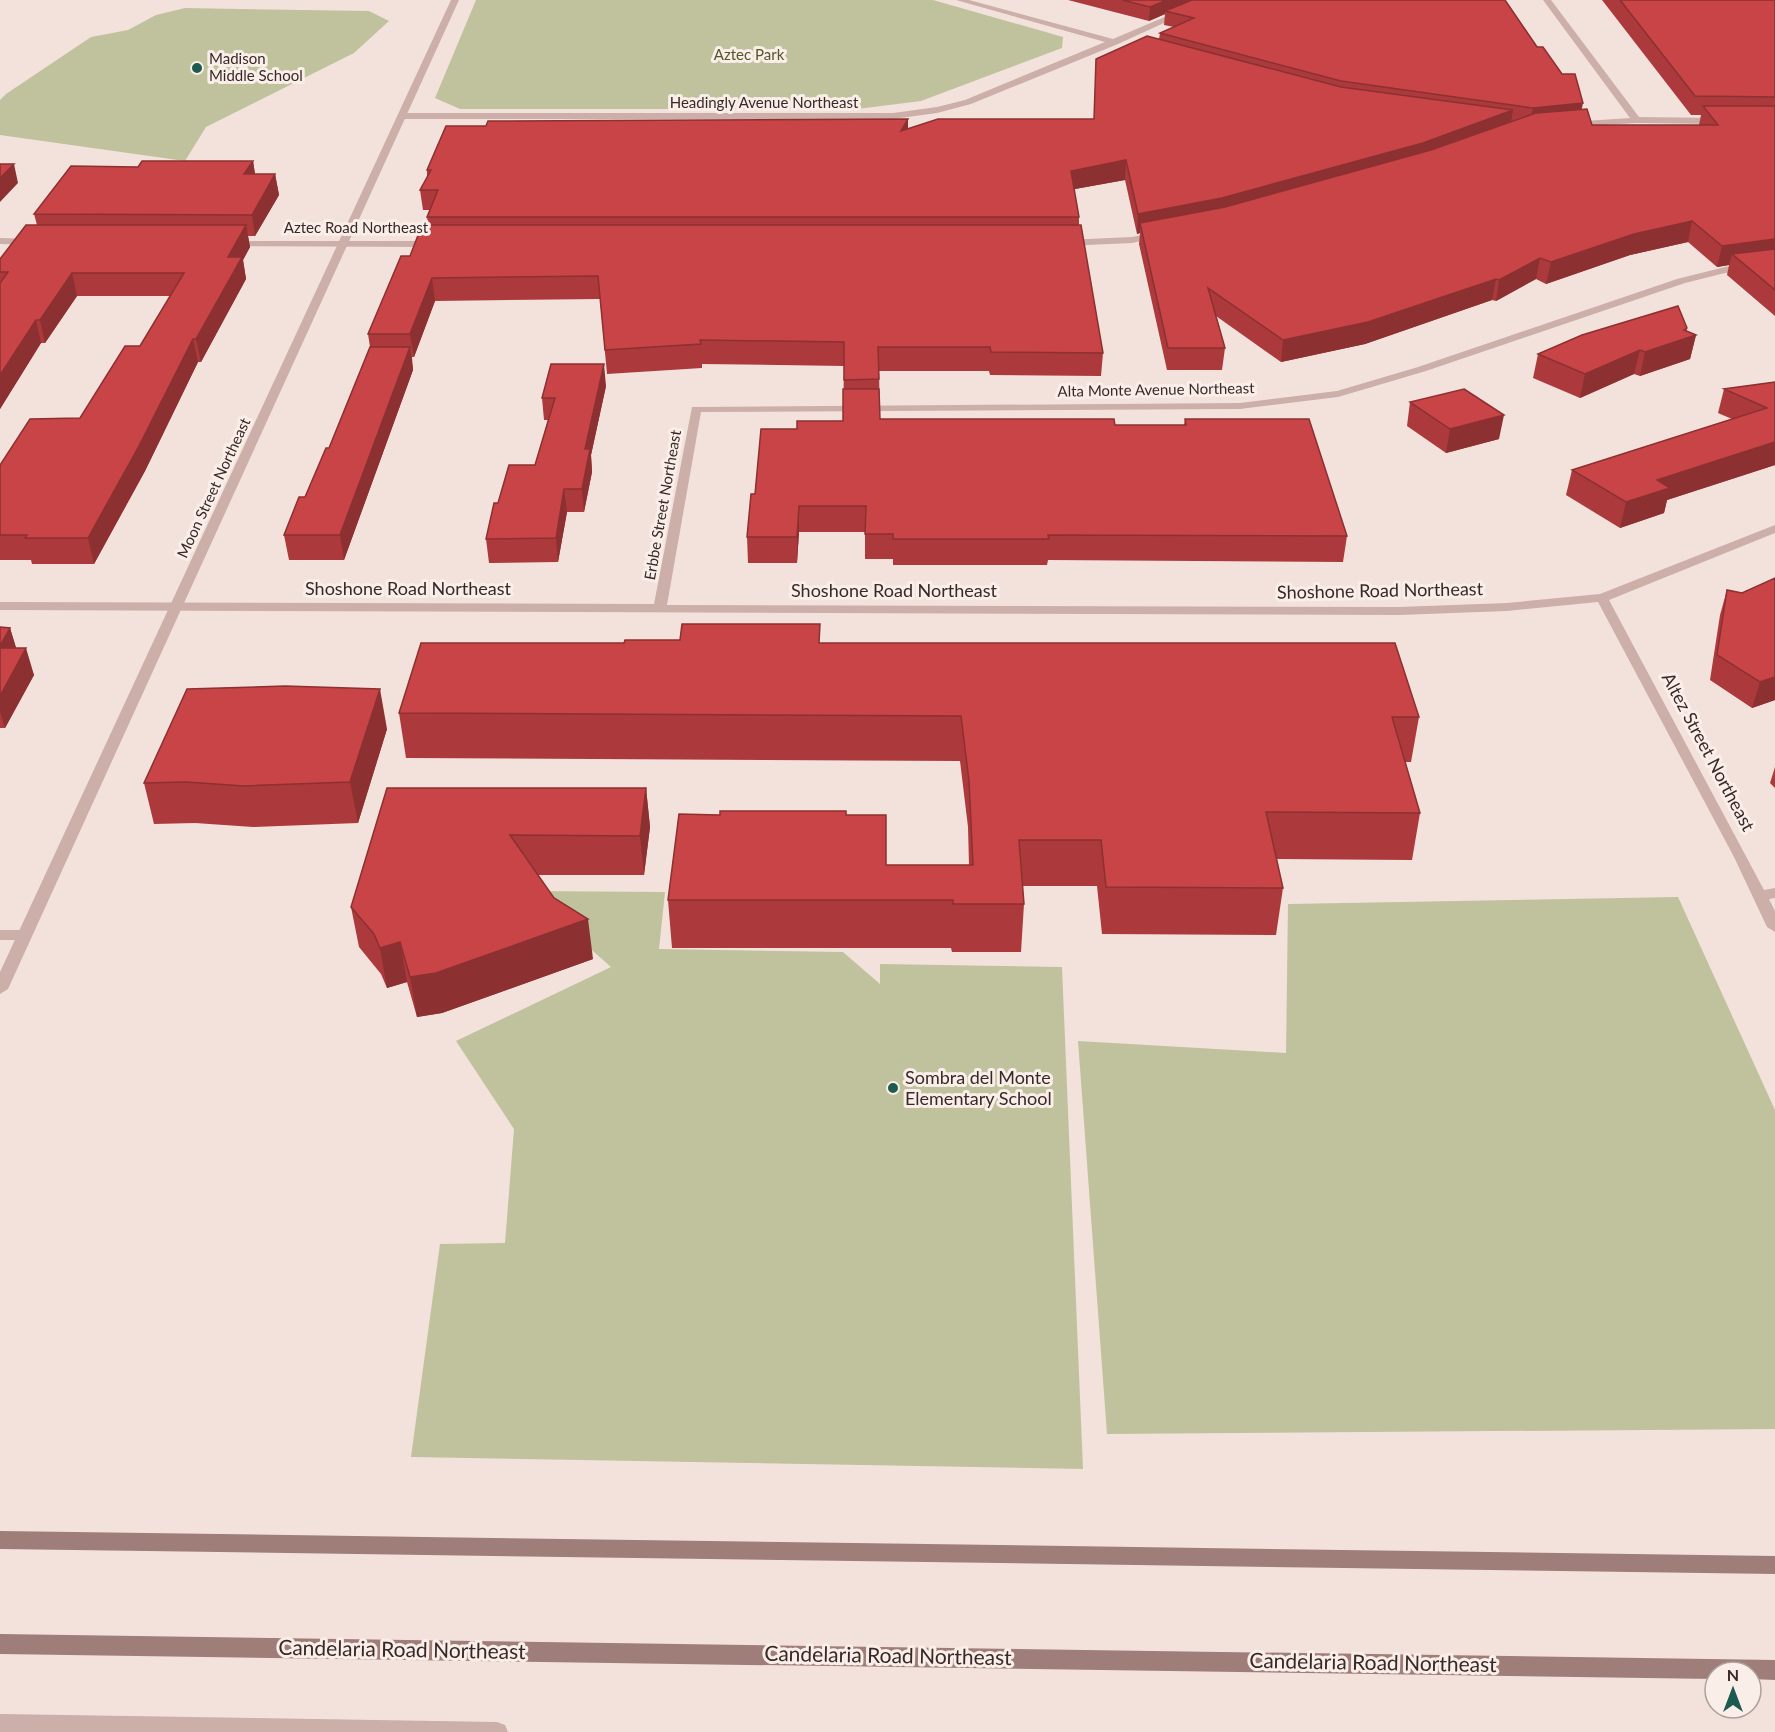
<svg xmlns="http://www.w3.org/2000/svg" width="1775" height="1732" viewBox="0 0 1775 1732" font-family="Lato,sans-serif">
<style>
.green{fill:#bfc29c}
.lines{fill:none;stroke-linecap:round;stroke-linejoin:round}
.minor{fill:#cbafa8;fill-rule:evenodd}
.tertiary{fill:#cbafa8;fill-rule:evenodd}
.secondary{fill:#9f7d79;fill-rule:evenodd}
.wall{fill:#ac3a3c}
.shaded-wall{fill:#8c3031}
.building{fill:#c84446;stroke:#8c3031;stroke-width:1.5}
.poi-dot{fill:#1d5a4f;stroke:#faeee9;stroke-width:2}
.labels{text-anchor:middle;stroke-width:6;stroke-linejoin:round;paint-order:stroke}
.far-park-label{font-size:15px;fill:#52562b;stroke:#faeee9}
.far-poi-label{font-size:15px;fill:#382928;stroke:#faeee9;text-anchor:start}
.far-street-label{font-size:15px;fill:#382928;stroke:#faeee9}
.street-label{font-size:18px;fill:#382928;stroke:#faeee9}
.poi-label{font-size:18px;fill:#382928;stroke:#faeee9;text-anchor:start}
.near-street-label{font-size:21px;fill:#382928;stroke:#faeee9}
</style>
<rect width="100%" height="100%" fill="#f3e2dc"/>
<!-- green -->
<path class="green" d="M 476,0 L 933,0 L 1063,37 L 1062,48 L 921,101 L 857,109 L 460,109 L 435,98 Z
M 185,8 L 369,11 L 389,21 L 354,53 L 206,127 L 185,161 L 0,135 L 0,100 L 6,94 L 91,37 L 128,30 L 156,15 Z
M 525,891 L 665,892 L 659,949 L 843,952 L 880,984 L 880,964 L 1062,967 L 1083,1469 L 411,1457 L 440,1244 L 505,1243 L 514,1129 L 456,1041 L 611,967 Z
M 1678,897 L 1775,1110 L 1775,1429 L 1107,1434 L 1078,1041 L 1286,1053 L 1288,904 Z"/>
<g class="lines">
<!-- minor -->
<path class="minor" d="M 956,0 L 969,0 L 1113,39 L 1181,10 L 1188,12 L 1118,44 L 971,104 L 937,113 L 893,119 L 403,119 L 399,116 L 403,113 L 893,113 L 937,107 L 965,100 L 1105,42 Z
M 1543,0 L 1551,0 L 1639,117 L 1720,118 L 1724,121 L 1720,124 L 1636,123 L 1567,127 L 1567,123 L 1570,122 L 1630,118 Z
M 1157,232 L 1162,235 L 1160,237 L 1132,243 L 1065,246 L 1060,243 L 1065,240 L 1132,237 Z
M 0,238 L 33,239 L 38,242 L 33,245 L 0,244 Z
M 225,241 L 435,241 L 440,244 L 435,247 L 228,246 L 223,243 Z
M 1775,261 L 1775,267 L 1725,273 L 1685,283 L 1426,371 L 1338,397 L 1240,409 L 701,412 L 667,605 L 1399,607 L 1507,603 L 1600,594 L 1775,525 L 1775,533 L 1609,600 L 1764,890 L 1775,888 L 1775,898 L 1769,899 L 1775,911 L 1775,932 L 1767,927 L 1734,857 L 1598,602 L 1507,611 L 1399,615 L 0,610 L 0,602 L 654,604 L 692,407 L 1240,403 L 1337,391 L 1418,367 L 1677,279 L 1725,267 Z
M 0,930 L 23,930 L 31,935 L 23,940 L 0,940 Z
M 0,1714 L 497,1722 L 505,1725 L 508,1732 L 0,1732 Z"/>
<!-- tertiary -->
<path class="tertiary" d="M 451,0 L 459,0 L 8,989 L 0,994 L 0,972 Z"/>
<!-- secondary -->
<path class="secondary" d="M 0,1531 L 1775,1556 L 1775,1574 L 0,1549 Z
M 0,1634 L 1775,1660 L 1775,1680 L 1751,1679 L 1751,1672 L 1715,1672 L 1715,1679 L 0,1654 Z"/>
</g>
<!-- wall -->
<path class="wall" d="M 1068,0 L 1505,0 L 1592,125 L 1699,125 L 1701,115 L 1691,115 L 1602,0 L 1775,0 L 1775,316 L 1727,275 L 1729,265 L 1717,267 L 1688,242 L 1630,255 L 1546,284 L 1536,279 L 1496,301 L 1492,300 L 1365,344 L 1281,362 L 1216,316 L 1225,348 L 1222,370 L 1167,370 L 1139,244 L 1140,233 L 1137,234 L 1125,180 L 1074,189 L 1079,217 L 1079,225 L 1103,353 L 1101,376 L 990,375 L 989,371 L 879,371 L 880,419 L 1115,425 L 1184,425 L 1185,419 L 1347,536 L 1343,562 L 1048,560 L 1047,565 L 893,565 L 893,559 L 865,559 L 865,532 L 799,532 L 797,563 L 748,563 L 747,537 L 755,494 L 797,429 L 843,421 L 844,366 L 702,364 L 702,368 L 607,374 L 600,299 L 435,301 L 414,357 L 412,357 L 413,370 L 344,560 L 289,560 L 284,535 L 305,497 L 329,448 L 370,347 L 368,334 L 410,256 L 428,225 L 427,217 L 430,210 L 423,210 L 420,190 L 427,177 L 427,170 L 908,129 L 1093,119 L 1159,39 L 1160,33 L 1174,27 L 1164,25 L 1165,14 L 1149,21 Z
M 253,161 L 255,174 L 275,174 L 279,195 L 255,236 L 248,236 L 250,247 L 243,260 L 246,279 L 201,362 L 198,362 L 145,471 L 94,564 L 32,564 L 31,560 L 0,560 L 0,465 L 80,418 L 140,346 L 170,296 L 77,296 L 45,343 L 41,343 L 0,409 L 0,259 L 37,225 L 34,214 L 138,167 Z
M 1687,331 L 1696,335 L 1690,359 L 1640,376 L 1634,374 L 1580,398 L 1533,378 L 1538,354 Z
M 1775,382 L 1775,465 L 1667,500 L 1664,513 L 1620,528 L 1566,495 L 1572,470 L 1732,419 L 1718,413 L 1724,389 Z
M 606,386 L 591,455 L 592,472 L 584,512 L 567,512 L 558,562 L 489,563 L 486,539 L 498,503 L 535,465 L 548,420 L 544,420 L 542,398 Z
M 1410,402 L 1499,439 L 1446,453 L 1407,426 Z
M 1727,590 L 1742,593 L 1775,700 L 1752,708 L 1710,680 L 1720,615 Z
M 0,627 L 10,628 L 16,648 L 34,675 L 5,728 L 0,728 Z
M 624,643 L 821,643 L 1419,717 L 1411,762 L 1405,762 L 1420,813 L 1412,860 L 1276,859 L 1283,888 L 1276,935 L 1102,934 L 1097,886 L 1022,886 L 1024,904 L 1021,952 L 952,952 L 951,948 L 672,948 L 668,900 L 846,815 L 886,865 L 969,865 L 968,827 L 960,761 L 406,758 L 399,713 Z
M 387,729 L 358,823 L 253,827 L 195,823 L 154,824 L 144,783 Z
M 1775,767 L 1775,788 L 1770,783 Z
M 387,788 L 646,788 L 650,827 L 644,875 L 537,875 L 593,959 L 442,1013 L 417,1017 L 407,982 L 387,988 L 381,974 L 359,947 L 351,907 Z"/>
<!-- shaded-wall -->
<path class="shaded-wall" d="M 1167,0 L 1199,0 L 1165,11 L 1165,14 L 1149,21 L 1150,7 Z
M 1583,103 L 1580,118 L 1530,123 L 1533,108 Z
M 1513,110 L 1510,129 L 1220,218 L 1140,223 L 1140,233 L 1137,234 L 1138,214 Z
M 908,119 L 908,138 L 901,131 Z
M 1126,160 L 1125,180 L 1070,190 L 1071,171 Z
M 253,161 L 256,181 L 244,174 Z
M 14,164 L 18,183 L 0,202 L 0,178 Z
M 275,174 L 279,195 L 255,236 L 252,215 Z
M 1692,221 L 1688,242 L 1630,255 L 1546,284 L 1551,262 L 1634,234 Z
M 246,225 L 250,247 L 243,260 L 246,279 L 201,362 L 196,339 L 228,257 Z
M 1775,239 L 1775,260 L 1732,254 L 1729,265 L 1717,267 L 1722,246 Z
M 1540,258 L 1536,279 L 1496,301 L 1499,280 Z
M 72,273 L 77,296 L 45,343 L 40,320 Z
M 432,278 L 435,301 L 414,357 L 410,334 Z
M 1496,279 L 1492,300 L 1365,344 L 1281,362 L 1283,340 Z
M 36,320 L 41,343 L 0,409 L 0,375 Z
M 1687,328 L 1685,339 L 1696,335 L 1690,359 L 1640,376 L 1645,352 Z
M 193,339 L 198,362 L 145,471 L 94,564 L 88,538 Z
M 410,347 L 413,370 L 344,560 L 340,535 Z
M 1640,350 L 1634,374 L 1580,398 L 1585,374 Z
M 604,364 L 606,386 L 591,455 L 592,472 L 584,512 L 582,489 L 585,449 Z
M 1504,415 L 1499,439 L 1446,453 L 1450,429 Z
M 1775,442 L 1775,465 L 1667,500 L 1664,513 L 1620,528 L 1626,502 L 1657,480 Z
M 564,489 L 567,512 L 558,562 L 556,538 Z
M 799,506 L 799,532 L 797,563 L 797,537 Z
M 10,628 L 18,654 L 0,652 L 0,646 Z
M 26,648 L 34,675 L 5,728 L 0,711 L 0,696 Z
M 1775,677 L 1775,700 L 1752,708 L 1760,682 Z
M 380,689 L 387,729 L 358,823 L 350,782 Z
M 646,788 L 650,827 L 644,875 L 640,836 Z
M 588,919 L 593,959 L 442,1013 L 417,1017 L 410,977 Z
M 400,942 L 407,982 L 387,988 L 380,948 Z"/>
<!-- building -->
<path class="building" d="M 1122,0 L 1167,0 L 1150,7 Z
M 1192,0 L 1505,0 L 1537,47 L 1543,47 L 1562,74 L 1575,74 L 1583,103 L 1533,108 L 1341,81 L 1160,33 L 1194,18 L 1165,11 Z
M 1620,0 L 1775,0 L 1775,97 L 1695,96 Z
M 1147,36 L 1341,87 L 1513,110 L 1423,143 L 1222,198 L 1138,214 L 1126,160 L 1071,171 L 1079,217 L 427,217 L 438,190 L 420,190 L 431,170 L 427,170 L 446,126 L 486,126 L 488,121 L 908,119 L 901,131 L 938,119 L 1094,119 L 1096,59 Z
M 1703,106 L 1775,106 L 1775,239 L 1722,246 L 1692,221 L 1634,234 L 1551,262 L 1540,258 L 1499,280 L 1496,279 L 1368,322 L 1283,340 L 1208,288 L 1225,348 L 1168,348 L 1140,223 L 1225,207 L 1431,150 L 1536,113 L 1587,109 L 1592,125 L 1718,125 Z
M 142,161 L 253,161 L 244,174 L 275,174 L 252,215 L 34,214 L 71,166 L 138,167 Z
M 0,164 L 14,164 L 0,178 Z
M 26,225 L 246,225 L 228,257 L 242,257 L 196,339 L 193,339 L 139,446 L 88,538 L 25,538 L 27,535 L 0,535 L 0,465 L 30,419 L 80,418 L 125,346 L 140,346 L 184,273 L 72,273 L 40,320 L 36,320 L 0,375 L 0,283 L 8,272 L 0,272 L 0,259 Z
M 422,225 L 1081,225 L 1103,353 L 991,352 L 990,347 L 878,347 L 879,379 L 844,380 L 844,342 L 700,340 L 701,344 L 605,350 L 598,276 L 432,278 L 410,334 L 368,334 L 401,256 L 410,256 Z
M 1775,249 L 1775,290 L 1732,254 Z
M 1678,306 L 1687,328 L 1684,330 L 1696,335 L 1645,352 L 1640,350 L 1585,374 L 1538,354 L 1582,335 Z
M 370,347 L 410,347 L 340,535 L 284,535 L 299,497 L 305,497 L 326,448 L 329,448 Z
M 551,364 L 604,364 L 585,449 L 590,449 L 582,489 L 564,489 L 556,538 L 486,539 L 494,503 L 498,503 L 509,465 L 535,465 L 555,398 L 542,398 Z
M 1775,382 L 1775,442 L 1657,480 L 1670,488 L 1626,502 L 1572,470 L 1767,408 L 1724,389 Z
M 843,389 L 879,389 L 880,419 L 1114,419 L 1115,425 L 1186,425 L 1185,419 L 1309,419 L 1347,536 L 1048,535 L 1049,539 L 893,539 L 893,534 L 865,534 L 866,506 L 799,506 L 797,537 L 747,537 L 751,494 L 755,494 L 761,429 L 797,429 L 797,421 L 843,421 Z
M 1464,389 L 1504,415 L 1450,429 L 1410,402 Z
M 1775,578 L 1775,677 L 1760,682 L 1717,655 L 1727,590 L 1742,593 Z
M 682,624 L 820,624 L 819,643 L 1395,643 L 1419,717 L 1392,717 L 1420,813 L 1266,812 L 1283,888 L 1106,887 L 1101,840 L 1019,840 L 1024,904 L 953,904 L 953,900 L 668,900 L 679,814 L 720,815 L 720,811 L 846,811 L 846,815 L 886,815 L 886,865 L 973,865 L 969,781 L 961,716 L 399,713 L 421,643 L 624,643 L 625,640 L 680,640 Z
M 0,627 L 10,628 L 0,646 Z
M 0,648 L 26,648 L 0,696 Z
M 285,686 L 380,689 L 350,782 L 244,786 L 186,782 L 144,783 L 187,689 Z
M 387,788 L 646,788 L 640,836 L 510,835 L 554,898 L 588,919 L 436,973 L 410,977 L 400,942 L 380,948 L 374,934 L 351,907 Z"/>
<!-- markers -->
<g class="poi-dot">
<circle cx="197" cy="68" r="6"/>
<circle cx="893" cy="1088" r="6"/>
</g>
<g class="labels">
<!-- far-park labels -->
<g class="far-park-label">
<text x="749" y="60">Aztec Park</text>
</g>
<!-- far-poi labels -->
<g class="far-poi-label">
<text x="209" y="64">Madison<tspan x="209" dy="17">Middle School</tspan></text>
</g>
<!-- far-street labels -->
<g class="far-street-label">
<text x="764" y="108">Headingly Avenue Northeast</text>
<text x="356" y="233">Aztec Road Northeast</text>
<text transform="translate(1156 390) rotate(-1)" y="5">Alta Monte Avenue Northeast</text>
<text transform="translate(214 488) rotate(-65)" y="5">Moon Street Northeast</text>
<text transform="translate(663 505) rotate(-80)" y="5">Erbbe Street Northeast</text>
</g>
<!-- street labels -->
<g class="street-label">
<text x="408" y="595">Shoshone Road Northeast</text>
<text x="894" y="597">Shoshone Road Northeast</text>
<text transform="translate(1380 591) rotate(-1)" y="6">Shoshone Road Northeast</text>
<text transform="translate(1708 752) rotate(62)" y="6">Altez Street Northeast</text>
</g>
<!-- poi labels -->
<g class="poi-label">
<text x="905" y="1084">Sombra del Monte<tspan x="905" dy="21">Elementary School</tspan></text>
</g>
<!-- near-street labels -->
<g class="near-street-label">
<text transform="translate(402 1650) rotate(1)" y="7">Candelaria Road Northeast</text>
<text transform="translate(888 1656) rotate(1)" y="7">Candelaria Road Northeast</text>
<text transform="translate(1373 1663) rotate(1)" y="7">Candelaria Road Northeast</text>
</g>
</g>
<!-- north arrow -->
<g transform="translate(1733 1690)"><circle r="28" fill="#faeee9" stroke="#ac9f9c" stroke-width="1.5"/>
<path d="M0-4.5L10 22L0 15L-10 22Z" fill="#1d5a4f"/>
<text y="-9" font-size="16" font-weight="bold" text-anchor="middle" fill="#382928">N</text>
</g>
</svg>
